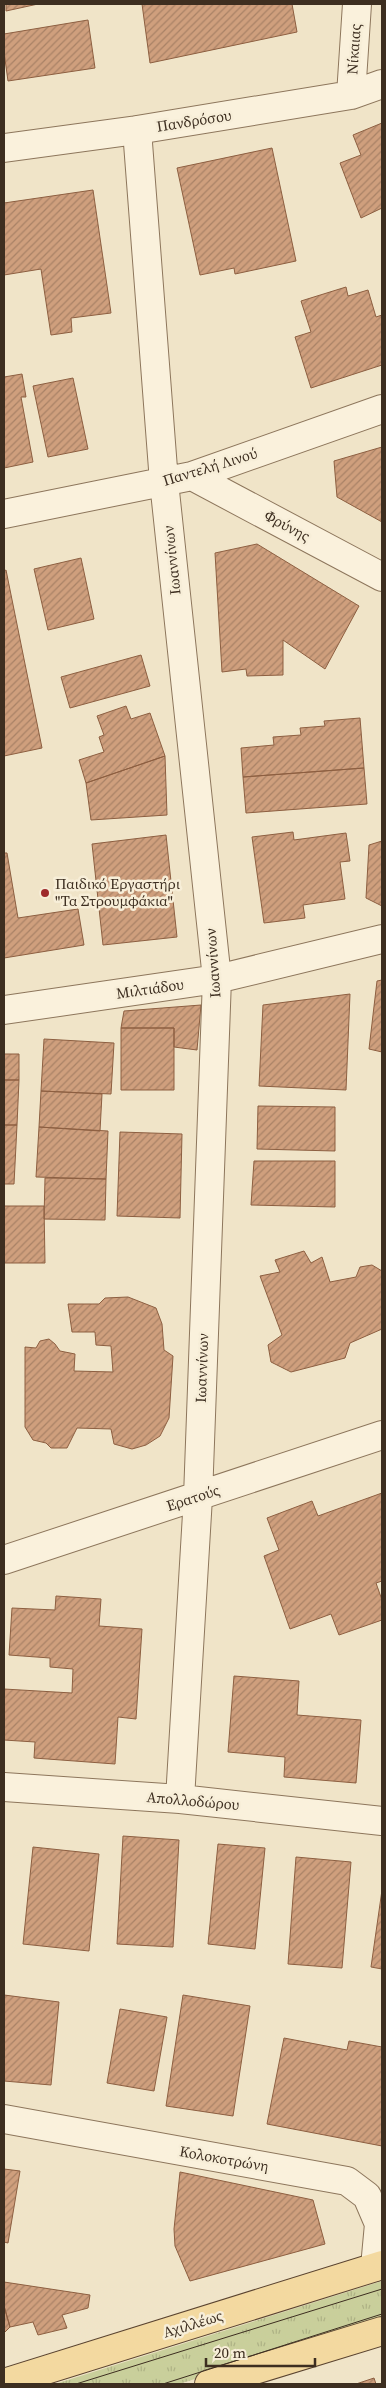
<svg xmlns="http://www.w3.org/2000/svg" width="386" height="2388" viewBox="0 0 386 2388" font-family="'Source Serif 4',serif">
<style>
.grass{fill:url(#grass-tufts)}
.building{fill:url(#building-hatch);stroke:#8d5f41}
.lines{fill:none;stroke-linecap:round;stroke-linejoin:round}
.minor-casing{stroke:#8d765c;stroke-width:30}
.major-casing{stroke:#5b4430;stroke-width:30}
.minor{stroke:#faf1dc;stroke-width:28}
.major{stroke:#f3d9a0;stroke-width:28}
.tram{stroke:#3d2e20;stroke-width:1}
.poi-dot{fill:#9e2a2b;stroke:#f7eed8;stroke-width:2}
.labels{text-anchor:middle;stroke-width:5;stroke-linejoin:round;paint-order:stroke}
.street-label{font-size:15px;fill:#3d2e20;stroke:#f7eed8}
.poi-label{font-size:15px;fill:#3d2e20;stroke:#f7eed8;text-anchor:start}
</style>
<defs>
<pattern id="grass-tufts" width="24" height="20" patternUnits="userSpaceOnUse" patternTransform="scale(1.25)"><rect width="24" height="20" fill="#c9cf9b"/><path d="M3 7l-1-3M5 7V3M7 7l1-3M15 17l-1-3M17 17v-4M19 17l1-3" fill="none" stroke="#aeb285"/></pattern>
<pattern id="building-hatch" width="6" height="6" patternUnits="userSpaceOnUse" patternTransform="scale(1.25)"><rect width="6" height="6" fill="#cf9f7d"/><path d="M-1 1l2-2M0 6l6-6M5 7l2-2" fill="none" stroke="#a98266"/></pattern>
</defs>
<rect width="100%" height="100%" fill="#f0e4c8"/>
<!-- grass -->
<path class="grass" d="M 382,2281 L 382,2320 L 179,2384 L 55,2384 Z"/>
<!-- building -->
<path class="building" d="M 6,4 L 38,4 L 6,11 Z
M 142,4 L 292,4 L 297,32 L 150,63 Z
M 88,20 L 95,68 L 8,81 L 4,52 L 4,34 Z
M 382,123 L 382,208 L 361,218 L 340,163 L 361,155 L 353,135 Z
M 272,148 L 296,261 L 235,274 L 234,268 L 200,275 L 177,168 Z
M 93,190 L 111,313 L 71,318 L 72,332 L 51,335 L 41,269 L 4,275 L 4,203 Z
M 346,287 L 348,296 L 368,290 L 376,317 L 382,315 L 382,365 L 311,388 L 295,337 L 311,332 L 301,301 Z
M 22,374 L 26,397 L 21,397 L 33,462 L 4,468 L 4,377 Z
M 73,378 L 88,449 L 48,457 L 33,386 Z
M 382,447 L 382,522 L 337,497 L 334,461 Z
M 257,544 L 359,606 L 325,669 L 283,640 L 283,675 L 247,676 L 246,669 L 222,672 L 215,553 Z
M 81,558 L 94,619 L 48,630 L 34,569 Z
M 6,570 L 42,748 L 4,756 L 4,571 Z
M 141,655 L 150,686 L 70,708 L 61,677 Z
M 126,706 L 131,719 L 150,713 L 165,756 L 86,783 L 79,760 L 104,752 L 99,737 L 104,735 L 97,716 Z
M 360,718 L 364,768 L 243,777 L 241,748 L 274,745 L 273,737 L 301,735 L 300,728 L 325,726 L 324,721 Z
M 165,756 L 167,815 L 91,820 L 86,783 Z
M 364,768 L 367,804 L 246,813 L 243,777 Z
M 293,832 L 294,840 L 346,833 L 350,861 L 340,862 L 345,899 L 303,905 L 305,918 L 264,923 L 252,837 Z
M 166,835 L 177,937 L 103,945 L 92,844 Z
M 382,841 L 382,906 L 366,898 L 369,845 Z
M 4,853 L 7,853 L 18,918 L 78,909 L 84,945 L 4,958 Z
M 382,980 L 382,1052 L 369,1049 L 377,981 Z
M 350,994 L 346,1090 L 259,1086 L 263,1005 Z
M 201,1005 L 197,1050 L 174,1047 L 174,1028 L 121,1028 L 124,1011 Z
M 121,1028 L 174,1028 L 174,1090 L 121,1090 Z
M 44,1039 L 114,1043 L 111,1094 L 41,1091 Z
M 4,1054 L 19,1054 L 19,1080 L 4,1080 Z
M 4,1080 L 19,1080 L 17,1125 L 4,1125 Z
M 41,1091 L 102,1094 L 100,1131 L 39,1127 Z
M 258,1106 L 335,1107 L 335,1151 L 257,1149 Z
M 4,1125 L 17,1125 L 14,1184 L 4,1184 Z
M 39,1127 L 108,1131 L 106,1179 L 36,1177 Z
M 120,1132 L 182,1134 L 180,1218 L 117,1216 Z
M 254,1161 L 335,1161 L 335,1207 L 251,1205 Z
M 45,1178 L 106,1179 L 105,1220 L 44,1219 Z
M 4,1206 L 44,1206 L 45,1263 L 4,1263 Z
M 304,1251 L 311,1263 L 322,1257 L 330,1282 L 356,1277 L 360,1267 L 372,1265 L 382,1271 L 382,1329 L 350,1343 L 345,1358 L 291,1372 L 271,1362 L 268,1345 L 282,1335 L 260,1276 L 280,1272 L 275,1260 Z
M 128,1297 L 156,1308 L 162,1324 L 164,1350 L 173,1356 L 169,1418 L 160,1436 L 146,1445 L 132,1449 L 114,1444 L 111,1429 L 77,1428 L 67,1448 L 51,1448 L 46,1443 L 33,1440 L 25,1427 L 25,1347 L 36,1348 L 40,1341 L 49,1339 L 55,1344 L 60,1351 L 75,1354 L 74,1371 L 113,1372 L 111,1346 L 96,1345 L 95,1332 L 72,1332 L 68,1304 L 99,1304 L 105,1298 Z
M 382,1493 L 382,1581 L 376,1583 L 382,1600 L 382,1620 L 339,1635 L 331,1614 L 290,1629 L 264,1556 L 279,1550 L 267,1518 L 312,1501 L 318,1516 Z
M 56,1596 L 101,1599 L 99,1626 L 142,1629 L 136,1719 L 118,1717 L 115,1764 L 34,1758 L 35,1742 L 4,1740 L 4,1689 L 72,1693 L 73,1669 L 50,1667 L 50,1658 L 9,1655 L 12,1608 L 55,1610 Z
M 234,1676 L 299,1681 L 297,1715 L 361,1720 L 356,1783 L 284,1777 L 285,1757 L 228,1752 Z
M 123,1836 L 179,1840 L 173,1947 L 117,1944 Z
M 218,1844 L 265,1848 L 255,1949 L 208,1944 Z
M 33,1847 L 99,1854 L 89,1951 L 23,1944 Z
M 296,1857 L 351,1862 L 342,1968 L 288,1964 Z
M 382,1890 L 382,1969 L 371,1967 Z
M 4,1995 L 59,2002 L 51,2085 L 4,2081 Z
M 183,1995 L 250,2006 L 233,2116 L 166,2106 Z
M 120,2009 L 167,2017 L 154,2091 L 107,2083 Z
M 284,2038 L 347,2050 L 349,2041 L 382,2047 L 382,2146 L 267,2124 Z
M 4,2169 L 20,2171 L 8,2243 L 4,2242 Z
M 180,2172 L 313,2200 L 325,2244 L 190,2281 L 175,2246 L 174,2229 Z
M 4,2282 L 90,2295 L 88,2308 L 62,2315 L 67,2328 L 38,2335 L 33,2322 L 10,2327 L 4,2306 Z
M 4,2306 L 10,2327 L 4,2333 Z
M 374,2378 L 376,2384 L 356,2384 Z"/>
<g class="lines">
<!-- minor casing -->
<g class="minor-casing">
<path id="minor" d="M 351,95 L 357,4
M 137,130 L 164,482 L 217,979 L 198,1497 L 180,1799
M 4,148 L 137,130 L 351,95 L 382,84
M 192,476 L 382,577
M 4,514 L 192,476 L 382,409
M 4,1010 L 217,979 L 382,939
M 4,1560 L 382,1435
M 4,1787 L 180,1799 L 382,1821
M 4,2119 L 347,2181 L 367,2196 L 379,2224 L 375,2267"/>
</g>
<!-- major casing -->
<g class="major-casing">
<path id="major" d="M 4,2383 L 382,2265
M 209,2384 L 382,2331"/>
</g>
<!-- minor -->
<use href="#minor" class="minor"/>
<!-- major -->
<use href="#major" class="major"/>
<!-- tram -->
<path class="tram" d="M 76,2384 L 382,2289
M 163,2384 L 382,2314"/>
</g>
<!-- markers -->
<circle class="poi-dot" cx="45" cy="893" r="5"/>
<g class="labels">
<!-- street labels -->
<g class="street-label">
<text transform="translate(354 49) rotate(-86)" y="5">Νίκαιας</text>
<text transform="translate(194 121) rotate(-9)" y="5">Πανδρόσου</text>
<text transform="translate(210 467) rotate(-17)" y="5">Παντελή Λινού</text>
<text transform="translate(287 526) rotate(28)" y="5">Φρύνης</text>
<text transform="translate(172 560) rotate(-96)" y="5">Ιωαννίνων</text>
<text transform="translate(213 963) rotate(-94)" y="5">Ιωαννίνων</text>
<text transform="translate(150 989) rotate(-8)" y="5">Μιλτιάδου</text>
<text transform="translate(202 1368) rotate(-88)" y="5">Ιωαννίνων</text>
<text transform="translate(193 1498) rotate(-18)" y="5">Ερατούς</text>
<text transform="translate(193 1801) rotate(5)" y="5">Απολλοδώρου</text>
<text transform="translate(224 2159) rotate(10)" y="5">Κολοκοτρώνη</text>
<text transform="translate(193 2324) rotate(-17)" y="5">Αχιλλέως</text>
</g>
<!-- poi labels -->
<g class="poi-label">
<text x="55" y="889">Παιδικό Εργαστήρι<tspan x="55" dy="17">"Τα Στρουμφάκια"</tspan></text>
</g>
</g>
<!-- border -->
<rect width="386" height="2388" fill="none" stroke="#3d2e20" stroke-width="10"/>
<!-- scale -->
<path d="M206 2358v8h109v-8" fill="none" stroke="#3d2e20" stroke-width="2.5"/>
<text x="214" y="2358" font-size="15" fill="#3d2e20" stroke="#f7eed8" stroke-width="4" paint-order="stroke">20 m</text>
</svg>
